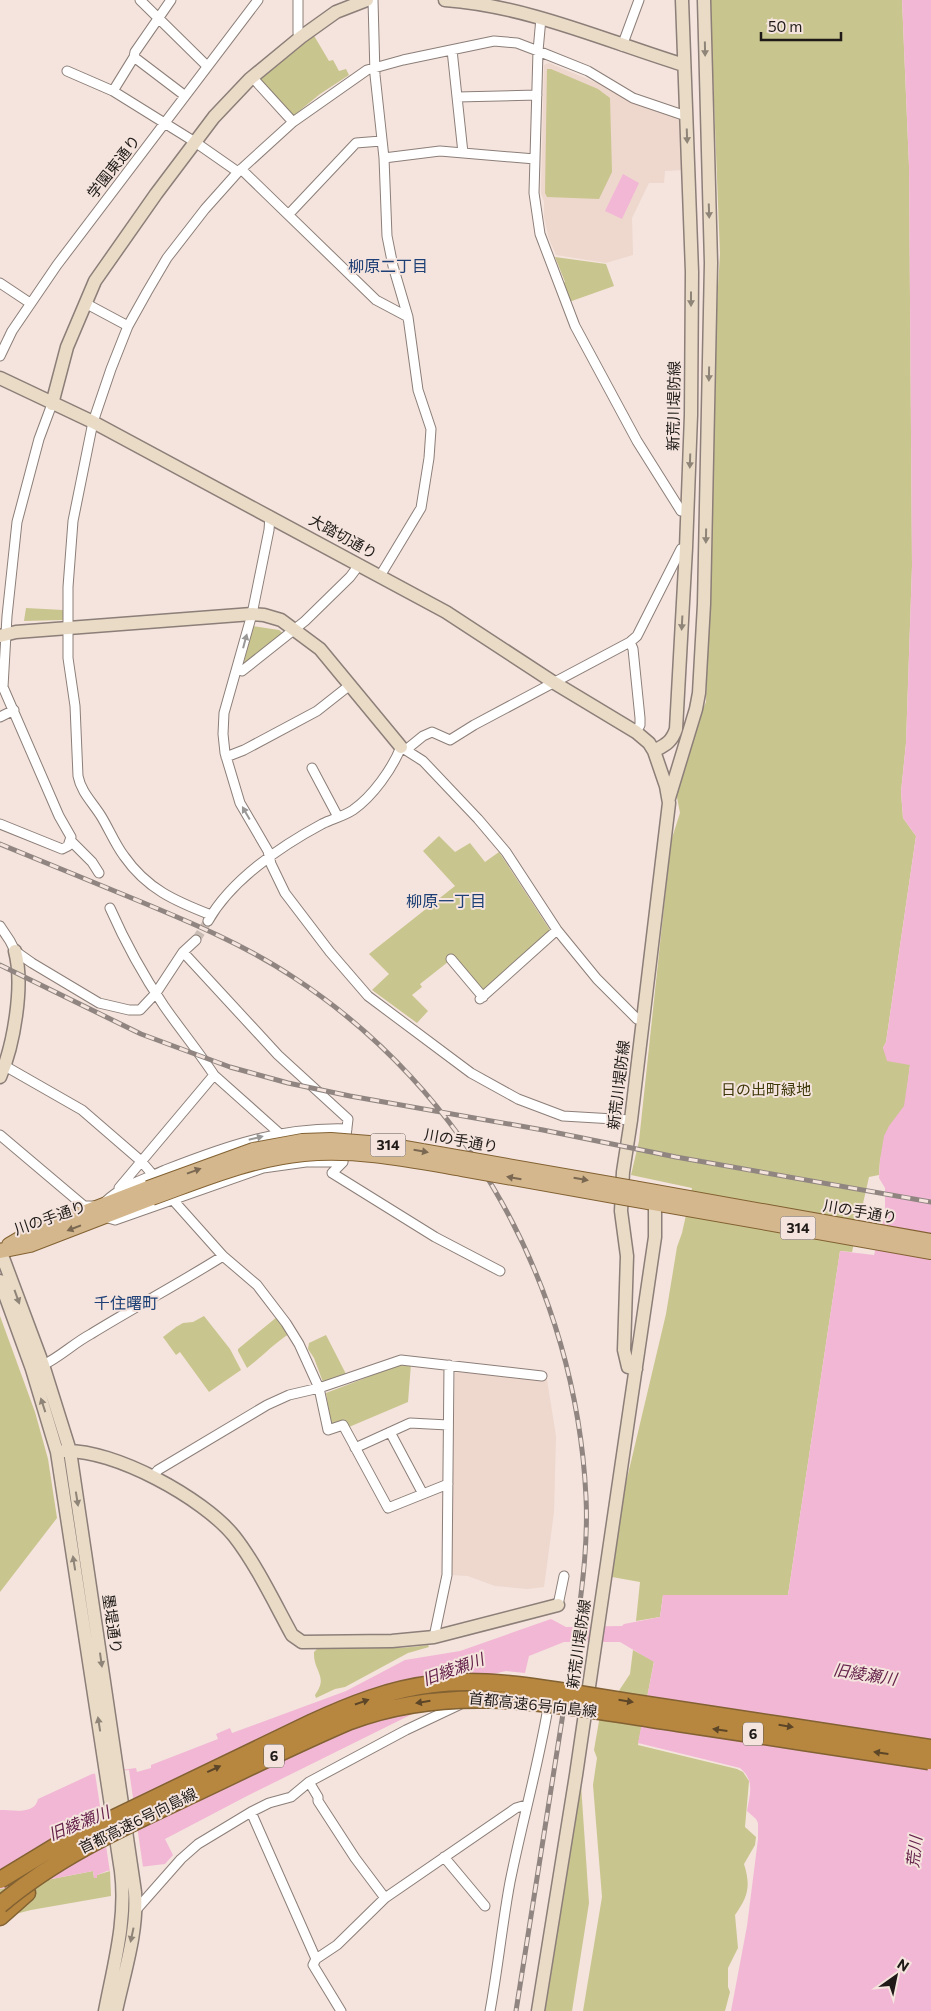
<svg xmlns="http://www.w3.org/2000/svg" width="931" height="2011" viewBox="0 0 931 2011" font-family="Commissioner,'Noto Sans JP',sans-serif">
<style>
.built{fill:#eed7cd}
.green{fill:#c9c58e}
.water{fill:#f2b7d5}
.pier{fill:#f4e4dd}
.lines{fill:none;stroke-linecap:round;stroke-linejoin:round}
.street-tunnel{stroke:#c9bcb5;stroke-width:9;stroke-dasharray:9 4.5;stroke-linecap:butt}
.street-casing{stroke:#8c7e78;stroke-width:11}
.secondary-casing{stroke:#8c7e78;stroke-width:15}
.primary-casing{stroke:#826132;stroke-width:16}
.highway-casing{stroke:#826132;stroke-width:19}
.street{stroke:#fff;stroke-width:9}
.secondary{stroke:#e9dbc6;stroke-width:12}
.primary{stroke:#d4b78c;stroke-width:14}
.highway{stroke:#b78740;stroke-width:16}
.rail-casing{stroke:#908580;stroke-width:5}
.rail{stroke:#f4e4dd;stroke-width:3;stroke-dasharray:9;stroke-linecap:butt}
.primary-bridge-casing{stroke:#826132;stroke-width:16;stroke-linecap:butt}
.highway-bridge-casing{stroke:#826132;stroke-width:19;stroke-linecap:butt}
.primary-bridge{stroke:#d4b78c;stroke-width:14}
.highway-bridge{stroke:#b78740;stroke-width:16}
.oneway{fill:#8e8477}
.oneway2{fill:#9a9897}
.oneway3{fill:#7a6852}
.oneway4{fill:#5c4627}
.labels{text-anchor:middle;stroke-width:4;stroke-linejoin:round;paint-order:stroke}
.shield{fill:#f4e4dd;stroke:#5f5752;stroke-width:1}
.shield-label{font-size:14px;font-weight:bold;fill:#1f1a17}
.street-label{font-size:15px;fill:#1f1a17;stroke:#f4e4dd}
.park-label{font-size:15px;fill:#3c3808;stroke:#f4e4dd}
.neighbourhood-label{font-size:16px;fill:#1e4076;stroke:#f4e4dd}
.water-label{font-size:16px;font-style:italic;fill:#65224a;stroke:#f4e4dd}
</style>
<rect width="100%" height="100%" fill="#f4e4dd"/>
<!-- built -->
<path class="built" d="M 549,63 L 602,85 L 633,103 L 682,119 L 684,170 L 665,171 L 664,183 L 649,183 L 632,218 L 633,255 L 606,263 L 556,255 L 549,239 L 544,217 L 544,202 L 541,193 L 544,65 Z
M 464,1371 L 547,1380 L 556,1436 L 554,1512 L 544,1587 L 528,1589 L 495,1586 L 468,1576 L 451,1575 L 455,1373 Z"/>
<!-- green -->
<path class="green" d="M 710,0 L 902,0 L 909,166 L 912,566 L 906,743 L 901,792 L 903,818 L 916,836 L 886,1042 L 883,1048 L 910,1065 L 905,1107 L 889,1127 L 880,1160 L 879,1175 L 869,1177 L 852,1252 L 840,1251 L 788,1595 L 663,1595 L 660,1617 L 636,1621 L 640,1582 L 612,1577 L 625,1487 L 666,1314 L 677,1247 L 682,1233 L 692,1188 L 631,1175 L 639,1141 L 671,841 L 680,813 L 676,792 L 697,722 L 706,702 L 715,337 L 720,254 Z
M 313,34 L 329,61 L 333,60 L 339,71 L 346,69 L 349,75 L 320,94 L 292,117 L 257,79 Z
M 547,69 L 551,69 L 598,89 L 610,98 L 612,172 L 599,199 L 547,197 L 545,193 Z
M 555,257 L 606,264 L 614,286 L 569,302 L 562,283 L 565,282 Z
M 26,608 L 63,610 L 63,620 L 24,621 Z
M 253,626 L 279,630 L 284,634 L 247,665 L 244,662 Z
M 439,836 L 455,852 L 470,843 L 485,862 L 499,852 L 552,933 L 484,993 L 453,958 L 420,984 L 422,987 L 412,995 L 428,1011 L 417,1023 L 372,990 L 389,974 L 369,954 L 455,886 L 423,851 Z
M 0,1316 L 35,1412 L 48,1459 L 57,1518 L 0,1592 Z
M 204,1316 L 230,1349 L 241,1370 L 209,1392 L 180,1352 L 176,1355 L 163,1337 L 176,1327 L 183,1323 L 193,1322 Z
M 277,1317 L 289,1334 C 273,1344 262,1357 247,1368 L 238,1351 L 238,1349 Z
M 326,1335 L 347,1376 L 323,1382 L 314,1358 L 308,1349 L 309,1343 Z
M 407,1362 L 411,1364 L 408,1402 L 349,1427 L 346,1422 L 335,1426 L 331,1423 L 326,1393 Z
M 428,1645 L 429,1647 L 408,1653 L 345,1687 L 335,1689 L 316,1698 L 315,1695 C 329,1676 313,1672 314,1652 L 318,1648 C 355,1646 392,1651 428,1645 Z
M 633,1650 L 654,1661 L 638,1745 L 737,1769 L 743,1772 L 749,1781 L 745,1827 L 756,1837 L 755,1845 L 744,1864 C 751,1886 748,1897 735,1915 L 738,1948 L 728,1968 L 728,1987 L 730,1992 L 725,2011 L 583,2011 L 602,1897 L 593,1785 L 597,1758 L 594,1750 L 599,1721 L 630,1674 Z
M 581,1785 L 589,1903 L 572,2011 L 545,2011 Z
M 93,1871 L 94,1878 L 97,1875 L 110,1871 L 111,1896 L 31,1910 L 0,1918 L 0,1889 Z"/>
<!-- water -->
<path class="water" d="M 902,0 L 931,0 L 931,2011 L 731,2011 L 747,1926 L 758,1839 L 758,1823 L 756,1819 L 747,1811 C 750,1794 755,1780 740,1768 L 638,1743 L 654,1662 L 620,1642 L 564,1642 L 529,1656 L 525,1673 L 506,1671 L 493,1674 L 247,1796 L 165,1839 L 173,1855 L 165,1864 L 107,1871 L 97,1875 L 97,1878 L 94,1878 L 93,1871 L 0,1889 L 0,1810 C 13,1810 35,1815 38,1799 L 92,1774 L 136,1768 L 137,1772 L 151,1768 L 151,1765 L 218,1739 L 216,1734 L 230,1728 L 232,1733 L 346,1691 L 405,1660 L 460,1651 L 551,1619 L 566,1627 L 622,1626 L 624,1624 L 660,1617 L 663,1595 L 788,1595 L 840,1251 L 874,1255 L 885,1215 L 885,1188 L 879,1178 L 880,1160 L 884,1136 L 889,1126 L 904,1106 L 910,1065 L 887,1061 L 883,1048 L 886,1042 L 916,836 L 903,818 L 901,792 L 906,743 L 912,566 L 909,166 Z
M 623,174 L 639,183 L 622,219 L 605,211 Z"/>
<!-- pier -->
<path class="pier" d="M 129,1770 L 143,1867 L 110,1872 L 95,1773 Z"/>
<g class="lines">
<!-- street-tunnel -->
<path class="street-tunnel" d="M 196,940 L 208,921"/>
<!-- street casing -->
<g class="street-casing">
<path id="street" d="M 140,0 L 207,66
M 298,0 L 298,33 L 301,37
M 373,0 L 375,75 L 384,158 L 387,236 L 393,266 L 408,317 L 418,390 L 431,429 L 429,458 L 421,508 L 380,576
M 541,18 L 538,51 L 534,193 L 540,234 L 575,326 L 637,441 L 681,511 L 687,511
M 622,46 L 639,0
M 452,50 L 463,153
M 134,57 L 184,95
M 67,71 L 113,91 L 134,57 L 135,52 L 171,0
M 252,77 L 293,122
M 113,91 L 195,142 L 238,172
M 457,97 L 537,95
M 384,158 L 440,151 L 535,159
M 241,169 L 376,300 L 408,317
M 289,214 L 356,143 L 381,141
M 0,283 L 30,303
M 85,303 L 128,326
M 0,356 L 12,331 L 57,265 L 258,0
M 270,516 L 269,530 L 252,614 L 224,713 L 223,734 L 225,753 L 240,803 L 268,851 L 271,864 L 285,893 L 330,952 L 368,996 L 471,1073 L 518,1099 L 563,1116 L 631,1120
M 630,642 L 633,649 L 640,718 L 640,725 L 636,732
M 238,670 L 242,671 L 305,621 L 350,577 L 359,565
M 0,717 L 14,710
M 407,749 L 423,736 L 432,732 L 450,740 L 474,725 L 630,642 L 637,636 L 681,549 L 686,548
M 226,757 L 244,750 L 317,711 L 350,685
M 312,768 L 338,817
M 0,824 L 62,849 L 68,846 L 71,837 L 59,816 L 3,687 L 7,616 L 17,522 L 39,439 L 52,404
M 71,841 L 92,862 L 99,873
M 110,908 C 125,942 143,975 164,1006 C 180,1029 198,1051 214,1075 L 119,1188
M 211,915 C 175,901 147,889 124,856 C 115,844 109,829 101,816 C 93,803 81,792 78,776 L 75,706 L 68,658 L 68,587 L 73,521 L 93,422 L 111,369 L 128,326 L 147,292 L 167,258 L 205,209 L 238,172 L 293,122 L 367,70 L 403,60 L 494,41 L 517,43 L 538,51 L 588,71 L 633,98 L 686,116
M 208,921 C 231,880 281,846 322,824 C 332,819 344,816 353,810 C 373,796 392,769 401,747 L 423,761 L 478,819 L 506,852 L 557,930 L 597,979 L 637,1019 L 644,1019
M 0,926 L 10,941 L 15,951 L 32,963 L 99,1003 L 129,1010 L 140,1010 L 156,993 L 183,952 L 196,940
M 183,952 L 278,1055 L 348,1119 L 343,1162 L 332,1173 L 435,1237 L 500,1271
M 451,959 L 483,997
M 480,999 L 557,930
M 5,1066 L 82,1110 L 141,1161 L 153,1175
M 214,1075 L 279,1133
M 0,1135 L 84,1206 L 94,1206
M 173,1200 L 223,1256 L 257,1285 L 286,1323 L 299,1344 L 319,1388 L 328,1430 L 343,1425 L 388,1508 L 448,1484
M 105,1202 C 123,1185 143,1180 165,1170 C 226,1146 280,1127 347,1129
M 105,1217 L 115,1220 L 263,1168 L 306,1162 L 343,1162
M 43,1365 C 60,1357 74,1343 91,1334 C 135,1307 180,1283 223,1256
M 390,1432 L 423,1494
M 355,1448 L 410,1423 L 448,1425
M 152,1477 L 158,1470 L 267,1405 L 289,1395 L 319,1388 L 401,1360 L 542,1376
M 558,1605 L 564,1576
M 434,1637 L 447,1575 L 449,1365
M 309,1782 L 318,1797 L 318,1801 L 355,1858 L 385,1898
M 251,1812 L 316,1959 L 313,1965 L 341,2011
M 444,1857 L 485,1906
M 136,1910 L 181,1859 L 198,1844 L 251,1812 L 269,1803 L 291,1797 L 309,1782 L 406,1730 L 461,1704
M 316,1959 L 337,1945 L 385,1898 L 516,1808 L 526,1805
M 490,2011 C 498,1968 502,1925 510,1882 C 522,1822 539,1763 549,1702"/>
</g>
<!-- secondary casing -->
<g class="secondary-casing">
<path id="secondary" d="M 445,0 C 528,6 606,41 684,65
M 0,378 L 93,422 L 446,612 L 553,682 L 636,732 L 649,743 L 654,751 L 666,786 L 669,803 L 631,1120 L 623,1172 L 621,1211 L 627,1256 L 624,1350 L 628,1367 L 636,1369
M 52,404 L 67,347 L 95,281 L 156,194 L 214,117 L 250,79 L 301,37 L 336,12 L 367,0
M 0,636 L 16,632 L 252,614 L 264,615 L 281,620 L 320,649 L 401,747
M 654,751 C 665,745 672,742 676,729 L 686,548 L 691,415 L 692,272 L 682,0
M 669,798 L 696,709 L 699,693 L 704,604 L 711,263 L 704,0
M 0,1077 C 14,1045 24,985 15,951
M 0,1250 L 43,1365 L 70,1451 L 135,1892 C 138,1932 124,1973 116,2011
M 0,1281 L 32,1369 L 57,1452 L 121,1871 C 127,1919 114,1964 105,2011
M 64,1451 C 114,1449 203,1498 234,1536 C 256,1564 275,1604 292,1635 L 302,1642 L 392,1641 L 434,1637 L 558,1605
M 538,2011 L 576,1775 L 655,1237 L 655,1194"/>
</g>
<!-- primary casing -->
<g class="primary-casing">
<path id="primary" d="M 633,1188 L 931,1241
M 631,1199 L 931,1252
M 9,1245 L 26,1235 L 148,1188
M 0,1251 L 30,1245 L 152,1198"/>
</g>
<!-- highway casing -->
<g class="highway-casing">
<path id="highway" d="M 0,1917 L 27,1893"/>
</g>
<!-- street -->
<use href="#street" class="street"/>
<!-- secondary -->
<use href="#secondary" class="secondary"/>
<!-- primary -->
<use href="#primary" class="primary"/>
<!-- highway -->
<use href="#highway" class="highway"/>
<!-- rail casing -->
<g class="rail-casing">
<path id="rail" d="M 0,844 C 46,863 93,882 139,901 C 192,923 245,945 293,977 C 468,1091 576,1289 586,1497 C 588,1540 583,1582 577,1625 L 516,2011
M 0,965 L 141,1034 L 230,1067 L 288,1083 L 350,1096 L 543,1130 L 676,1157 L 931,1202"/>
</g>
<!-- rail -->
<use href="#rail" class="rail"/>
<!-- primary-bridge casing -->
<g class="primary-bridge-casing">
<path id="primary-bridge" d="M 148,1188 L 253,1150 L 302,1141 L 331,1140 L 382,1144 L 633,1188
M 152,1198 C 202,1180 251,1159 304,1154 C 357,1149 410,1160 462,1169 C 518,1179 574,1189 631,1199"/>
</g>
<!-- highway-bridge casing -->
<g class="highway-bridge-casing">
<path id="highway-bridge" d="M 0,1880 L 56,1846 L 311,1723 C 350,1705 390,1689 433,1684 C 492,1676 569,1693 628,1702 C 729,1717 830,1733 931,1748
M 0,1905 C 56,1857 125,1826 191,1795 C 244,1770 296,1744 350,1721 C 459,1680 567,1707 678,1723 C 762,1736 845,1748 929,1761"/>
</g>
<!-- primary-bridge -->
<use href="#primary-bridge" class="primary-bridge"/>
<!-- highway-bridge -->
<use href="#highway-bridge" class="highway-bridge"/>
</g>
<!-- one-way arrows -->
<defs><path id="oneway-solid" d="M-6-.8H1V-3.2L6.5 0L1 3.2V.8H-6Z" transform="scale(1.25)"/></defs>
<g class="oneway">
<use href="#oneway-solid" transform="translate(705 49) rotate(89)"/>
<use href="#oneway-solid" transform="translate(687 136) rotate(88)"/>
<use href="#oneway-solid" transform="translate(709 211) rotate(88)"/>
<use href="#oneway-solid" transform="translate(691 299) rotate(90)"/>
<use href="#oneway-solid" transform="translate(709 374) rotate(91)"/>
<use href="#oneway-solid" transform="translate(690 461) rotate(92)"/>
<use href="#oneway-solid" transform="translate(706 536) rotate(91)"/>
<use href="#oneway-solid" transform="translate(682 623) rotate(93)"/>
<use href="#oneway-solid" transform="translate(17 1297) rotate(70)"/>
<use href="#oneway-solid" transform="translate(43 1405) rotate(-108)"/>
<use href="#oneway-solid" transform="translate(77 1499) rotate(81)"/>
<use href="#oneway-solid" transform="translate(74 1563) rotate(-99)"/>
<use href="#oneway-solid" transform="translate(101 1660) rotate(82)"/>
<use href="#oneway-solid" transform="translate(99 1724) rotate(-99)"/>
<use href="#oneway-solid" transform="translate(132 1935) rotate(102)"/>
</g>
<g class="oneway2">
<use href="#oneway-solid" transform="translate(245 641) rotate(-75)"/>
<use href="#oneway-solid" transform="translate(246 813) rotate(-120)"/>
<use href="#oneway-solid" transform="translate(256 1138) rotate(-14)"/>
</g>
<g class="oneway3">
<use href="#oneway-solid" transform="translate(421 1151) rotate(10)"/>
<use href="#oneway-solid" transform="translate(194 1171) rotate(-20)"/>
<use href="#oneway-solid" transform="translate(514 1178) rotate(-170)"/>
<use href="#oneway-solid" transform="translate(581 1179) rotate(10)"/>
<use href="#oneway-solid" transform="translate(74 1228) rotate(159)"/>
</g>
<g class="oneway4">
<use href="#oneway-solid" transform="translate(626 1701) rotate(9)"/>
<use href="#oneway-solid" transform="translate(362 1702) rotate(-19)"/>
<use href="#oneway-solid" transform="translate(423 1702) rotate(171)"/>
<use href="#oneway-solid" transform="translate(786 1726) rotate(9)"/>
<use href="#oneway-solid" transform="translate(720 1730) rotate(-172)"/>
<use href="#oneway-solid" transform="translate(881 1753) rotate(-172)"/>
<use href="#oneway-solid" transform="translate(214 1769) rotate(-25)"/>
</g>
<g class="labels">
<!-- shield labels -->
<g class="shield">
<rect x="370.5" y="1133.5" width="35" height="23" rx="4"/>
<rect x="780.5" y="1216.5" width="35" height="23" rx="4"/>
<rect x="743" y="1722.5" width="20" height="23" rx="4"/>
<rect x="264" y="1744.5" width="20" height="23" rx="4"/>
</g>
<g class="shield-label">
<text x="388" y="1150">314</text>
<text x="798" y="1233">314</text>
<text x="753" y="1739">6</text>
<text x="274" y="1761">6</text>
</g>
<!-- street labels -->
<g class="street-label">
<text transform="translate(114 167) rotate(-52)" y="5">学園東通り</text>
<text transform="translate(674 406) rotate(-89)" y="5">新荒川堤防線</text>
<text transform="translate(343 537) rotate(29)" y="5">大踏切通り</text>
<text transform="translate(619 1085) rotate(-83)" y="5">新荒川堤防線</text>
<text transform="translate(461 1141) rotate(10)" y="5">川の手通り</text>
<text transform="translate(860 1212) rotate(10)" y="5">川の手通り</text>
<text transform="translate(50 1218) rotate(-19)" y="5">川の手通り</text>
<text transform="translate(112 1624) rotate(82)" y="5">墨堤通り</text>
<text transform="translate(579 1644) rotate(-82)" y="5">新荒川堤防線</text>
<text transform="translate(533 1705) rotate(6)" y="5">首都高速6号向島線</text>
<text transform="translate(138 1821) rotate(-26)" y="5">首都高速6号向島線</text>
</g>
<!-- park labels -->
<g class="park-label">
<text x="766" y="1095">日の出町緑地</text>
</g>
<!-- neighbourhood labels -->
<g class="neighbourhood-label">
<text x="388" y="272">柳原二丁目</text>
<text x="446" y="907">柳原一丁目</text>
<text x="126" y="1309">千住曙町</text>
</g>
<!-- water labels -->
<g class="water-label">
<text transform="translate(453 1669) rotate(-20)" y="6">旧綾瀬川</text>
<text transform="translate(865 1674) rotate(9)" y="6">旧綾瀬川</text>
<text transform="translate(79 1823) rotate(-22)" y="6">旧綾瀬川</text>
<text transform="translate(914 1852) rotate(-84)" y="6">荒川</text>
</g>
</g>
<!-- north arrow -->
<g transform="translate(896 1976) rotate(33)" stroke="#f4e4dd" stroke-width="4" paint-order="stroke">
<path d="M0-4L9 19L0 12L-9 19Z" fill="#1f1a17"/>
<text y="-8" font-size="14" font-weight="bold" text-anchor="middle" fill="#1f1a17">N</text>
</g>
<!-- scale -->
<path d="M761 32v8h80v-8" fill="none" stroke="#1f1a17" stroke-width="2.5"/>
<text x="768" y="32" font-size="15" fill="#1f1a17" stroke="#f4e4dd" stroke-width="4" paint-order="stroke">50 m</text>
</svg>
